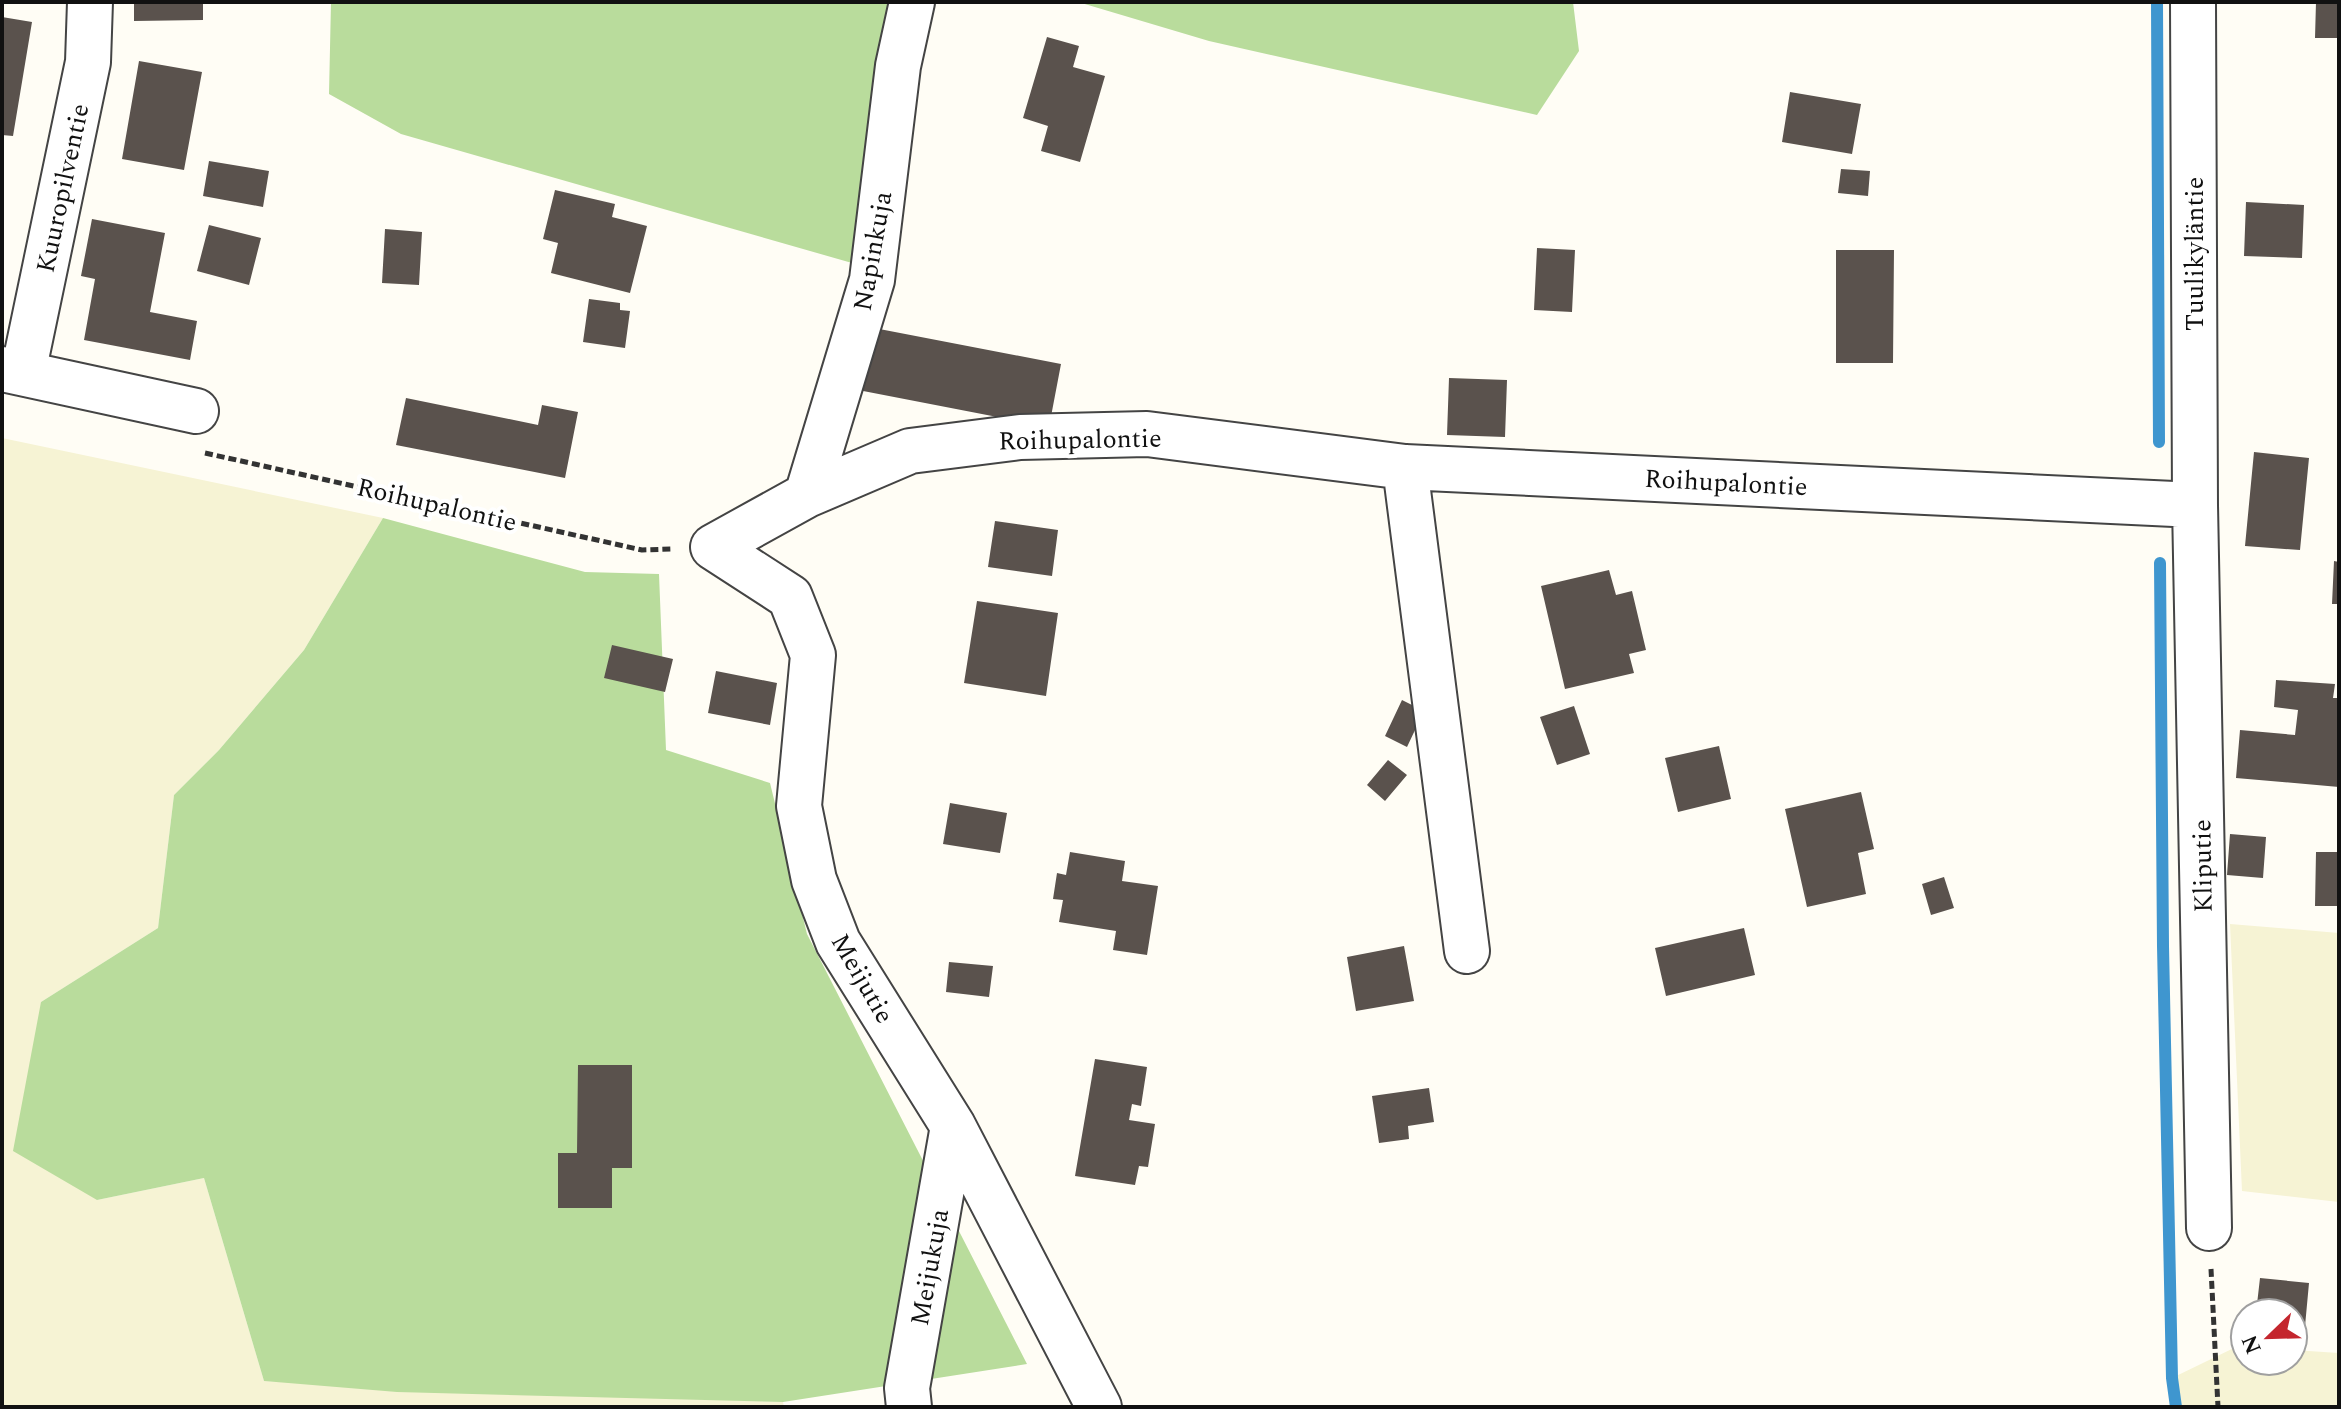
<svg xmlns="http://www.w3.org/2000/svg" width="2341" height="1409" viewBox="0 0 2341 1409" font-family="Spectral,serif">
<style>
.farmland{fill:#f6f3d4}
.forest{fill:#b9dc9c}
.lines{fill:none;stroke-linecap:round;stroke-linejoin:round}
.stream{stroke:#3f96cf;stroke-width:12}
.building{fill:#5a524d}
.minor-casing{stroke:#444;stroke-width:48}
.path{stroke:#333;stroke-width:5;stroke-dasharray:8 4;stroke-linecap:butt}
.minor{stroke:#fff;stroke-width:44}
.labels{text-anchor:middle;stroke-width:8;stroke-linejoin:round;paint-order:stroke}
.street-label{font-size:26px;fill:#111;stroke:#fff}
</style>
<rect width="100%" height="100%" fill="#fffdf5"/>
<!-- farmland -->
<path class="farmland" d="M 2,438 L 383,518 L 304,650 L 219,750 L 174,795 L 158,928 L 41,1002 L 97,1200 L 204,1178 L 264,1381 L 783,1402 L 784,1407 L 2,1407 Z
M 2230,924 L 2339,933 L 2339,1202 L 2242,1191 Z
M 2238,1346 L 2245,1347 L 2245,1361 L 2293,1361 L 2293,1350 L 2339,1353 L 2339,1407 L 2176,1407 L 2172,1378 Z"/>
<!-- forest -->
<path class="forest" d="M 331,2 L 902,2 L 859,265 L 401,134 L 329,94 Z
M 1078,2 L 1573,2 L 1579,51 L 1537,115 L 1209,41 Z
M 383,518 L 585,572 L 659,574 L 666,750 L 770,783 L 807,934 L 1027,1364 L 783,1402 L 397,1392 L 264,1381 L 204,1178 L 97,1200 L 13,1151 L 41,1002 L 158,928 L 174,795 L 219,750 L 304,650 Z"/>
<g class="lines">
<!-- stream -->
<path class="stream" d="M 2157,2 L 2159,442
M 2160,563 L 2163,946 L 2172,1378 L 2176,1407"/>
</g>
<!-- building -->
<path class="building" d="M 134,2 L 203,2 L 203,20 L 134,21 Z
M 2316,2 L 2339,2 L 2339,38 L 2315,38 Z
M 2,17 L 32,22 L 13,136 L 2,135 Z
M 1047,37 L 1079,46 L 1073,67 L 1105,76 L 1080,162 L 1041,151 L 1048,126 L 1023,118 Z
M 139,61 L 202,72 L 184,170 L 122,159 Z
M 1790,92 L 1861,104 L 1852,154 L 1782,142 Z
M 209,161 L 269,171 L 263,207 L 203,196 Z
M 1841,169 L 1870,171 L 1868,196 L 1838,193 Z
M 555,190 L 615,204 L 612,217 L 647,226 L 630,293 L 551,273 L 558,243 L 543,239 Z
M 2246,202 L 2304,205 L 2302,258 L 2244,256 Z
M 92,219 L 165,233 L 150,312 L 197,321 L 190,360 L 84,340 L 95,279 L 81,276 Z
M 209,225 L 261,238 L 249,285 L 197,271 Z
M 385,229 L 422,232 L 419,285 L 382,283 Z
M 1537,248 L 1575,250 L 1572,312 L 1534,310 Z
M 1836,250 L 1894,250 L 1893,363 L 1836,363 Z
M 589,299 L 620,303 L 620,310 L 630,311 L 625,348 L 583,342 Z
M 869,327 L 1061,364 L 1049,427 L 858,390 Z
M 1449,378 L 1507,380 L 1505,437 L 1447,435 Z
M 406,398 L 538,425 L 542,405 L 578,412 L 565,478 L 396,445 Z
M 2254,452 L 2309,458 L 2300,550 L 2245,546 Z
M 995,521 L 1058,530 L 1052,576 L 988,567 Z
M 2334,561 L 2339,562 L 2339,604 L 2332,604 Z
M 1609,570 L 1616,595 L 1632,591 L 1646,650 L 1629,654 L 1634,673 L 1565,689 L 1541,586 Z
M 977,601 L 1058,613 L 1046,696 L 964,683 Z
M 612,645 L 673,659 L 665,692 L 604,678 Z
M 716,671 L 777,683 L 770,725 L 708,713 Z
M 2276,680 L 2335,684 L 2333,698 L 2339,698 L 2339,787 L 2236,778 L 2240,730 L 2295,735 L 2298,710 L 2274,707 Z
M 1402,700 L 1424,711 L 1407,747 L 1385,736 Z
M 1574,706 L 1590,754 L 1557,765 L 1540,717 Z
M 1719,746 L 1731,799 L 1678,812 L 1665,758 Z
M 1388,760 L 1407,775 L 1385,801 L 1367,785 Z
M 1861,792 L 1874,849 L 1858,853 L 1866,894 L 1807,907 L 1785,809 Z
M 950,803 L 1007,813 L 1000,853 L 943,844 Z
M 2230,834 L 2266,837 L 2263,878 L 2227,875 Z
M 1070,852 L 1125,861 L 1122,881 L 1158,886 L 1147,955 L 1113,950 L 1116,931 L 1059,922 L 1063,900 L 1053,899 L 1057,873 L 1066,875 Z
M 2316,852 L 2339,852 L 2339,906 L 2315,906 Z
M 1944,877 L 1954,908 L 1931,915 L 1922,884 Z
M 1744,928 L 1755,975 L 1666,996 L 1655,948 Z
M 1404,946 L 1414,1001 L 1356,1011 L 1347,957 Z
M 949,962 L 993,966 L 989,997 L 946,992 Z
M 1095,1059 L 1147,1067 L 1141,1106 L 1132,1104 L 1129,1120 L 1155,1124 L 1148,1167 L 1139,1166 L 1135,1185 L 1075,1176 Z
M 578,1065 L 632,1065 L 632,1168 L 612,1168 L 612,1208 L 558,1208 L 558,1153 L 577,1153 Z
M 1429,1088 L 1434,1122 L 1408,1126 L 1409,1139 L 1379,1143 L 1372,1096 Z
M 2260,1278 L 2309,1283 L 2304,1337 L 2293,1336 L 2293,1313 L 2256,1313 Z"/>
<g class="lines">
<!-- minor casing -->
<g class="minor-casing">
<path id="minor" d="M 2193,2 L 2195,505 L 2209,1228
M 2,369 L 196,411
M 23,373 L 88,62 L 90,2
M 1405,467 L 1467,951
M 807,495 L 872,280 L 898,66 L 912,2
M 909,1407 L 907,1388 L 953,1126
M 1099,1407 L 953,1126 L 838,942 L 814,880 L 799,806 L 813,655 L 790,597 L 713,547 L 807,495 L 910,451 L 1020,437 L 1147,434 L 1405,467 L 2195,505"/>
</g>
<!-- path -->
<path class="path" d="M 205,453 L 642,550 L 672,549
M 2211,1269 L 2218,1407"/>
<!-- minor -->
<use href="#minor" class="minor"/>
</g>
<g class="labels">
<!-- street labels -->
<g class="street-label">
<text transform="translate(62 188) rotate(-78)" y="9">Kuuropilventie</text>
<text transform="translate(872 251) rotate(-80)" y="9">Napinkuja</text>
<text transform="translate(2194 254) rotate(-90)" y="9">Tuulikyläntie</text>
<text transform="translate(1080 439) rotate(-1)" y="9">Roihupalontie</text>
<text transform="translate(1726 482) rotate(3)" y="9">Roihupalontie</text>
<text transform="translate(437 504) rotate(13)" y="9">Roihupalontie</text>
<text transform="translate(2202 866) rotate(-91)" y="9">Kliputie</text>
<text transform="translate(863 978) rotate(60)" y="9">Meijutie</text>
<text transform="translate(929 1267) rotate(-80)" y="9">Meijukuja</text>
</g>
</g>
<!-- border -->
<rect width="2341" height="1409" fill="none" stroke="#111111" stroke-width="8"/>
<!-- north arrow -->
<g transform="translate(2269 1337) rotate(247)"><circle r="38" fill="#ffffff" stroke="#a0a0a0" stroke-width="2"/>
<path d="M0-6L14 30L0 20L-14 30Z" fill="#c4262e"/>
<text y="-12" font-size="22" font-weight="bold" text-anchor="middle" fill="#111111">N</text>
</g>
</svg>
